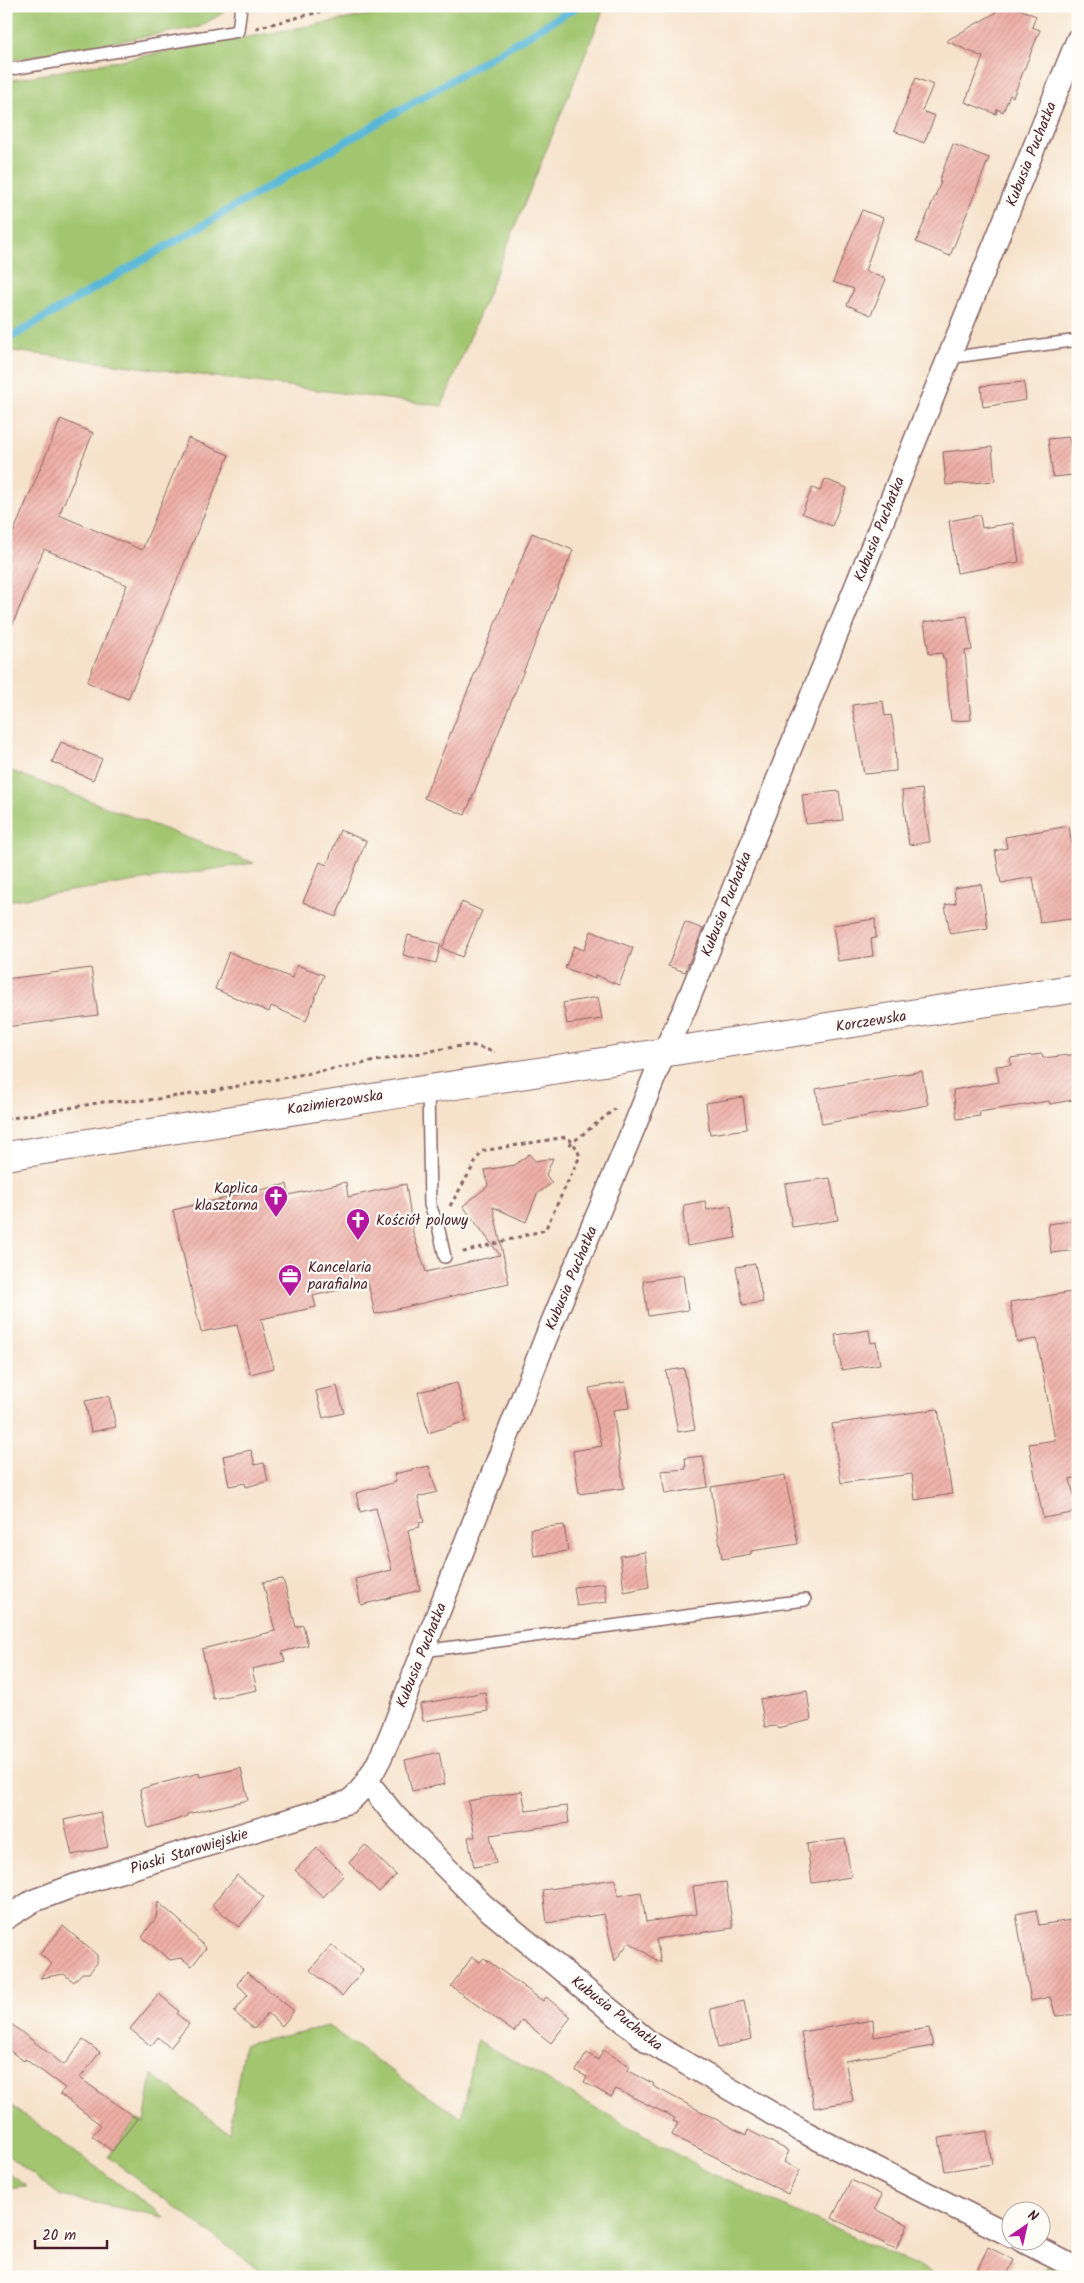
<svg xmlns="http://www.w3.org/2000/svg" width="1084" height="2283" viewBox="0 0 1084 2283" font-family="Kalam,sans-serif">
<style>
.green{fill:#a2c670;stroke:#76724e}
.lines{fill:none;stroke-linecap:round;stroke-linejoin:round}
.stream{stroke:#59b7d7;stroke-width:8}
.building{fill:url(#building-hatch)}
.service-casing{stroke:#866363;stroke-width:14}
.minor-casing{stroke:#866363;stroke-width:25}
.tertiary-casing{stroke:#866363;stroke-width:30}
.path{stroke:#866363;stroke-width:3;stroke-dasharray:4 4;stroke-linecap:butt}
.service{stroke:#fff;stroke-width:11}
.minor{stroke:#fff;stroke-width:22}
.tertiary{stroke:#fff;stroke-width:28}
.labels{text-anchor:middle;stroke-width:4.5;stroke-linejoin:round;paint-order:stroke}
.street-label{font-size:15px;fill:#4a1f2b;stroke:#fdfcf7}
.poi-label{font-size:15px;fill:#4a1f2b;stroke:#fdfcf7;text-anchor:start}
</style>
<defs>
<pattern id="building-hatch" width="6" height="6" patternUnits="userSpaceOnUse" patternTransform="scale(1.25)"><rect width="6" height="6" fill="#eeafa6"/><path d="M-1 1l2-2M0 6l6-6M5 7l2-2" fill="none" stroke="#ce968f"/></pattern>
</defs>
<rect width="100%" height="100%" fill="#fdfcf7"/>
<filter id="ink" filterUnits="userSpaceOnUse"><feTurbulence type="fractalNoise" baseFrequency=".02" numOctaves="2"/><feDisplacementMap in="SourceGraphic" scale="10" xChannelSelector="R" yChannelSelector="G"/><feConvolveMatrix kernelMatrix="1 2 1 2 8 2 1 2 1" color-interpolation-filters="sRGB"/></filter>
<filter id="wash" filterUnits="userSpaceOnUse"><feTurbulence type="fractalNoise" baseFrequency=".0096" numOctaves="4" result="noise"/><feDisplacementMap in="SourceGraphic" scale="20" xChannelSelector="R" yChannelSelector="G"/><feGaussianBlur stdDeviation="1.12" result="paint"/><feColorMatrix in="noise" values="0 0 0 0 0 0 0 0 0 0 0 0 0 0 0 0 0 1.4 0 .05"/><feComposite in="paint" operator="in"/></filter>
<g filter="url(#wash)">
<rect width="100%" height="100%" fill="#f6e2ca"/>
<!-- green -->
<path class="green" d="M 6,6 L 229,6 L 223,13 L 199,27 L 6,61 Z
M 419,6 L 605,6 L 442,406 L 6,350 L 6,81 Z
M 6,769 L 254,863 L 6,901 Z
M 328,2026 L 424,2094 L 462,2118 L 477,2040 L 712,2174 L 942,2277 L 269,2277 L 108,2157 L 137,2119 L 144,2123 L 152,2074 L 229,2133 L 244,2045 Z
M 6,2102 L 165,2217 L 61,2196 L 6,2154 Z
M 6,2172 L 27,2186 L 6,2188 Z
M 1050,2261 L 1078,2277 L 1041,2277 Z"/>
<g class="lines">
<!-- stream -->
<path class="stream" d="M 6,340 L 578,6"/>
</g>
<g id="blocks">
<!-- building -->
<path class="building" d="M 998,6 L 1012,6 L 1036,16 L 1032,27 L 1040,30 L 1013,97 L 1010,95 L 1003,112 L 997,109 L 996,114 L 965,102 L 983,57 L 946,41 L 995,13 Z
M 916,78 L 933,85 L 922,111 L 935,116 L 924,143 L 894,131 Z
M 953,144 L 989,158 L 950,256 L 916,242 L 941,182 L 939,181 Z
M 862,210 L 883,218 L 865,271 L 886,279 L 871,315 L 847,305 L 854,289 L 833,282 Z
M 1024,382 L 1026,400 L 983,407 L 981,386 Z
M 61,419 L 93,433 L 59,515 L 142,550 L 188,438 L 229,455 L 128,699 L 87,682 L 127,585 L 44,549 L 6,640 L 6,550 Z
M 1069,437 L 1074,475 L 1053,477 L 1048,439 Z
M 992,447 L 995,481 L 946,485 L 943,452 Z
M 825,479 L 847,488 L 832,526 L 802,513 L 812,488 L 820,491 Z
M 980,515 L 982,528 L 1013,523 L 1019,562 L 957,573 L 949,521 Z
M 532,533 L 573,550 L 465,815 L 424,798 Z
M 967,616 L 972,650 L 965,651 L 971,720 L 951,721 L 945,659 L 943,659 L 942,653 L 929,654 L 924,622 Z
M 883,701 L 885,716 L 891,715 L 895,737 L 896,771 L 864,774 L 852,705 Z
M 61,742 L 102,759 L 93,780 L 52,762 Z
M 922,789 L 930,842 L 909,845 L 902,791 Z
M 839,791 L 843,820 L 806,824 L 802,795 Z
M 1069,826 L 1078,887 L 1078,918 L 1040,923 L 1033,877 L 1001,883 L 995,851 L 1007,848 L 1005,837 Z
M 340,830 L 366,841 L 336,917 L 303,902 L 320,862 L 327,865 Z
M 981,884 L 988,928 L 950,934 L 945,905 L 956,903 L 954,888 Z
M 462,902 L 482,911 L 462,957 L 442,948 Z
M 875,919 L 876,938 L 871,939 L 873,956 L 838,961 L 833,925 Z
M 685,922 L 703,929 L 685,972 L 668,966 Z
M 591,931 L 633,948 L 619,985 L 595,975 L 595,979 L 565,968 L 574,946 L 584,950 Z
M 408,935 L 441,944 L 436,963 L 403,955 Z
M 229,952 L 292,978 L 297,965 L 324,975 L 306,1021 L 271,1006 L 269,1012 L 215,989 Z
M 91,968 L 98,1015 L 6,1027 L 6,979 Z
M 598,997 L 602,1019 L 567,1024 L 563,1003 Z
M 1042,1054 L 1043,1058 L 1078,1054 L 1078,1099 L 1050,1104 L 1049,1101 L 979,1112 L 980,1116 L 957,1119 L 953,1090 L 999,1082 L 996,1066 L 1011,1065 L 1010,1058 Z
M 922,1071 L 928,1105 L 822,1124 L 816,1089 Z
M 743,1097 L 747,1129 L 710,1134 L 706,1103 Z
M 529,1154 L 535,1161 L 553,1158 L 546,1175 L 552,1183 L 537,1194 L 526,1222 L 493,1207 L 509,1283 L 375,1314 L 368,1283 L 313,1296 L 316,1307 L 261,1319 L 274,1368 L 250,1374 L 237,1325 L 201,1332 L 173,1210 L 287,1184 L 289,1195 L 346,1182 L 348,1197 L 406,1184 L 413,1233 L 426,1272 L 500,1255 L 463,1206 L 488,1186 L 485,1170 L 515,1165 Z
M 830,1178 L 838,1220 L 792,1227 L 785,1184 Z
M 705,1201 L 707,1210 L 731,1206 L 736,1238 L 687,1246 L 683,1214 L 684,1205 Z
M 1078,1220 L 1078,1250 L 1051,1253 L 1048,1224 Z
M 755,1264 L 763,1302 L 743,1305 L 736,1267 Z
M 683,1275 L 688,1310 L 648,1316 L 643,1281 Z
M 1078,1291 L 1078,1477 L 1070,1479 L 1078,1512 L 1043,1518 L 1029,1444 L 1055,1440 L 1037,1339 L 1017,1342 L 1010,1302 Z
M 869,1330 L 871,1343 L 876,1342 L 880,1364 L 842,1370 L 835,1335 Z
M 684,1368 L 695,1429 L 678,1432 L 666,1371 Z
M 625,1382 L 629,1408 L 613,1410 L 624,1488 L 579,1494 L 573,1451 L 602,1446 L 589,1388 Z
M 457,1383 L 467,1421 L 428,1433 L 418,1392 Z
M 337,1386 L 344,1413 L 323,1418 L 316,1391 Z
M 109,1396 L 116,1427 L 91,1432 L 85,1401 Z
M 938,1409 L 952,1494 L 915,1500 L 912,1474 L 841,1483 L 832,1424 Z
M 251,1450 L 255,1465 L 264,1463 L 268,1481 L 246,1487 L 245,1483 L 229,1486 L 223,1456 Z
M 703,1456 L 708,1487 L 665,1494 L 661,1471 L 686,1469 L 685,1458 Z
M 429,1466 L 437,1492 L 418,1497 L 424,1522 L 419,1523 L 420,1527 L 408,1530 L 420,1590 L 361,1605 L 355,1579 L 392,1570 L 376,1508 L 360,1512 L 356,1493 L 396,1482 L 394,1474 Z
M 785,1475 L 798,1544 L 751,1551 L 751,1554 L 722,1559 L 711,1487 Z
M 564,1525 L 568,1551 L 534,1556 L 530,1529 Z
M 645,1552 L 649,1587 L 624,1592 L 620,1556 Z
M 283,1579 L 296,1627 L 303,1625 L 308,1645 L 282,1652 L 285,1661 L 252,1669 L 257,1690 L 213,1699 L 202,1649 L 275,1631 L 263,1582 Z
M 604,1583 L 607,1602 L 577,1606 L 574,1587 Z
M 807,1691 L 811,1720 L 777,1728 L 777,1726 L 765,1727 L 760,1699 Z
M 485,1692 L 488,1711 L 423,1721 L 420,1704 Z
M 439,1752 L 445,1784 L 412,1791 L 405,1760 Z
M 241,1768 L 248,1800 L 187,1814 L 187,1816 L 173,1821 L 148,1828 L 140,1789 L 199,1773 L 200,1777 Z
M 522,1791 L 526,1811 L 567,1806 L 569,1823 L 490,1835 L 496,1863 L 474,1867 L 468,1837 L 475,1837 L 468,1801 Z
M 100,1812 L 108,1847 L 72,1855 L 64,1820 Z
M 845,1839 L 851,1877 L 812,1883 L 807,1844 Z
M 365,1845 L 396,1875 L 379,1892 L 349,1863 Z
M 317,1848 L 344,1875 L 323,1897 L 295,1870 Z
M 237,1875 L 264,1897 L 239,1927 L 212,1905 Z
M 615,1879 L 618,1896 L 641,1892 L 646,1922 L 697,1914 L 693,1886 L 726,1882 L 733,1928 L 656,1939 L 661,1963 L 629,1942 L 615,1961 L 604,1914 L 547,1923 L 543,1890 Z
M 158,1902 L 181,1922 L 206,1948 L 192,1966 L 181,1958 L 170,1960 L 142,1937 L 156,1918 Z
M 1036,1910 L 1039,1925 L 1078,1919 L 1078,2014 L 1056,2016 L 1050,1997 L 1031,2001 L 1016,1914 Z
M 63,1926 L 97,1955 L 97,1963 L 89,1973 L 82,1973 L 74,1982 L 64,1974 L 40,1978 L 52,1964 L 40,1954 Z
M 331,1945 L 363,1970 L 342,1996 L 310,1970 Z
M 472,1957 L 480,1962 L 484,1958 L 543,2001 L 546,1997 L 571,2017 L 551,2043 L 522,2020 L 514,2032 L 451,1986 Z
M 247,1972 L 294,2011 L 282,2026 L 268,2013 L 254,2029 L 234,2012 L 248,1995 L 237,1984 Z
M 159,1994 L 179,2011 L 177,2014 L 189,2024 L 170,2048 L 158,2037 L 151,2046 L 130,2029 Z
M 744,2001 L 751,2039 L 718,2048 L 710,2009 Z
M 6,2020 L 64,2065 L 83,2040 L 100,2052 L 80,2078 L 137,2119 L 112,2151 L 92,2136 L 101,2125 L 60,2094 L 65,2088 L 25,2059 L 24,2061 L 6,2048 Z
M 873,2020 L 874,2037 L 929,2028 L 933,2046 L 845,2061 L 853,2101 L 814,2108 L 801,2032 Z
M 603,2050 L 630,2066 L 627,2070 L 654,2084 L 653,2086 L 746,2135 L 748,2130 L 789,2151 L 784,2162 L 800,2170 L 788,2194 L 672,2135 L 678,2123 L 673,2121 L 675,2118 L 616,2089 L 611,2097 L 584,2082 L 587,2077 L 576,2071 L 587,2053 L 598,2060 Z
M 987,2131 L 992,2164 L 945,2171 L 939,2138 Z
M 851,2180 L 882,2195 L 875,2209 L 908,2225 L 896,2249 L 832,2218 Z
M 988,2247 L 1014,2260 L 1006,2277 L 974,2277 Z"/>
</g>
</g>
<g filter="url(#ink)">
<use href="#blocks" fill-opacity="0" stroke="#866363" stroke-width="1"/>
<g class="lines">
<!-- service casing -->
<g class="service-casing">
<path id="service" d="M 6,70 L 238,31 L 241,6
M 948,358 L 1078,340
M 428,1089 L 430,1205 L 438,1226 L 445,1257
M 423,1651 L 805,1600"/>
</g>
<!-- minor casing -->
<g class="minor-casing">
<path id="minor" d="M 367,1781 L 394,1815 L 483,1905 L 649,2042 L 802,2131 L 1012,2236
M 6,1918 L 33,1901 L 76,1885 L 348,1802 C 379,1780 400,1708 415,1672 C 459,1562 502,1451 545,1340 C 584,1244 627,1149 664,1052 L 685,1008 L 1078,39
M 1021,2240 L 1078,2269"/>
</g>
<!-- tertiary casing -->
<g class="tertiary-casing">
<path id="tertiary" d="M 6,1156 C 363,1098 721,1045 1078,988"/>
</g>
<!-- path -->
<path class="path" d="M 256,28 L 343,6
M 6,1119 L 103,1102 L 149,1100 L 200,1093 L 453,1047 L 471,1045 L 495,1052
M 569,1145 L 615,1109
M 450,1206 L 482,1151 L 566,1137 L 573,1142 L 580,1156 L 545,1230 L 460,1253"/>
<!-- service -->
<use href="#service" class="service"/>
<!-- minor -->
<use href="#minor" class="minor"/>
<!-- tertiary -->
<use href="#tertiary" class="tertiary"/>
</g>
</g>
<!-- icons -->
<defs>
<g id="church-pin" transform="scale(1.25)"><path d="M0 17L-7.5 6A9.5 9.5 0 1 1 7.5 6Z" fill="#b5179e" stroke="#fdfcf7"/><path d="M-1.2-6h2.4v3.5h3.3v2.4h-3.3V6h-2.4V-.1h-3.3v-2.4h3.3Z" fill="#fff"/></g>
<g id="office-pin" transform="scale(1.25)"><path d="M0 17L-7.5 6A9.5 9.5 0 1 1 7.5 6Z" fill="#b5179e" stroke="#fdfcf7"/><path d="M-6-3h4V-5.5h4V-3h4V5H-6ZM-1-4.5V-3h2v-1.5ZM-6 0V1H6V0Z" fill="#fff"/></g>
</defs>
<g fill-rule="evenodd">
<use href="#church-pin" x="276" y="1197"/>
<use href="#church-pin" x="358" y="1220"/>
<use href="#office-pin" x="290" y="1276"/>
</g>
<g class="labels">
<!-- street labels -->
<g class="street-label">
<text transform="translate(1031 154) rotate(-68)" y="5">Kubusia Puchatka</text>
<text transform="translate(879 529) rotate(-68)" y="5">Kubusia Puchatka</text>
<text transform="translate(726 904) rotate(-68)" y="5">Kubusia Puchatka</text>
<text transform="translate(871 1021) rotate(-9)" y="5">Korczewska</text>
<text transform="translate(335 1102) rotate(-9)" y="5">Kazimierzowska</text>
<text transform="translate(571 1278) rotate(-67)" y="5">Kubusia Puchatka</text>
<text transform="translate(421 1655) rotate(-68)" y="5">Kubusia Puchatka</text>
<text transform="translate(189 1851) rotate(-17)" y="5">Piaski Starowiejskie</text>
<text transform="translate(617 2013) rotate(38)" y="5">Kubusia Puchatka</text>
</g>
<!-- poi labels -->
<g class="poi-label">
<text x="258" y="1193" text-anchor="end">Kaplica<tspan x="258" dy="17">klasztorna</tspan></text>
<text x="376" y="1225">Kościół polowy</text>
<text x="308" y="1272">Kancelaria<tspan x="308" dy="17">parafialna</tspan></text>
</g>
</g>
<!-- margin -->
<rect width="1084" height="2283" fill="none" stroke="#fdfcf7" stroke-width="25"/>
<!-- north arrow -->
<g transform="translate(1026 2226) rotate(34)"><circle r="24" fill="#fdfcf7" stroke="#b5a4a5"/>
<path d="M0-4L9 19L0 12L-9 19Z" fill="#b5179e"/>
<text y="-8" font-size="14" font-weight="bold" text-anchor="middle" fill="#4a1f2b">N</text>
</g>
<!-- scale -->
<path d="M35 2240v8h72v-8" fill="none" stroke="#4a1f2b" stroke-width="2.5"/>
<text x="42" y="2240" font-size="15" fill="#4a1f2b" stroke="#fdfcf7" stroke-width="4" paint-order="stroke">20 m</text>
</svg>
